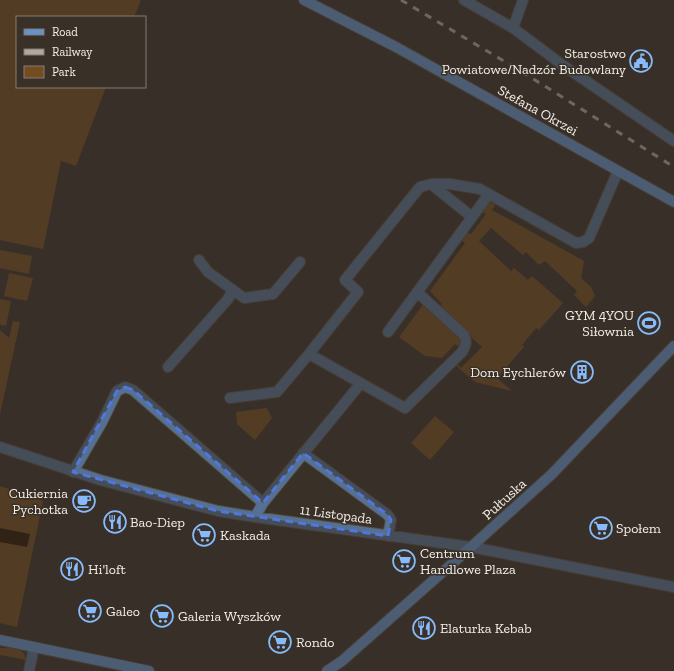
<svg xmlns="http://www.w3.org/2000/svg" width="674" height="671" viewBox="0 0 674 671" font-family="'Zilla Slab',serif">
<style>
.green{fill:#734c20}
.water{fill:#291300}
.lines{fill:none;stroke-linecap:round;stroke-linejoin:round}
.street-casing{stroke:#574f47;stroke-width:12}
.secondary-casing{stroke:#574f47;stroke-width:12}
.street{stroke:#547194;stroke-width:10}
.secondary{stroke:#6593cc;stroke-width:10}
.rail{stroke:#afa9a2;stroke-width:3;stroke-dasharray:7 7;stroke-linecap:butt}
.marked{fill:none;stroke:#5376dc;stroke-width:3;stroke-dasharray:8 5;stroke-linejoin:round}
.labels{text-anchor:middle;stroke-width:3;stroke-linejoin:round;paint-order:stroke}
.poi-label{font-size:14px;fill:#f4efe9;stroke:#393028;text-anchor:start}
.street-label{font-size:14px;fill:#f4efe9;stroke:#393028}
</style>
<rect width="100%" height="100%" fill="#393028"/>
<!-- green -->
<path class="green" d="M 0,0 L 141,0 L 134,17 L 17,17 L 17,87 L 106,87 L 76,166 L 61,161 L 43,249 L 0,240 Z
M 493,202 L 497,202 L 492,210 L 584,261 L 581,278 L 591,287 L 595,296 L 586,307 L 574,295 L 577,291 L 545,261 L 539,265 L 526,252 L 523,255 L 491,228 L 479,241 L 511,271 L 514,268 L 528,280 L 532,276 L 563,303 L 539,330 L 536,328 L 522,345 L 524,347 L 497,378 L 512,391 L 475,382 L 454,364 L 456,363 L 461,368 L 482,347 L 439,308 L 442,304 L 430,291 L 465,243 L 459,238 L 465,232 L 471,234 L 486,214 L 481,211 L 487,204 Z
M 0,250 L 32,256 L 29,274 L 0,268 Z
M 9,273 L 33,278 L 27,301 L 4,296 Z
M 0,299 L 11,301 L 6,326 L 0,325 Z
M 425,302 L 462,337 L 460,348 L 455,344 L 442,358 L 425,356 L 399,337 Z
M 13,321 L 20,322 L 0,414 L 0,330 L 9,338 Z
M 267,408 L 272,418 L 255,440 L 237,424 L 236,412 Z
M 435,416 L 454,432 L 430,460 L 411,443 Z
M 0,486 L 43,501 L 17,627 L 0,623 Z
M 0,648 C 12,648 24,646 26,660 L 0,655 Z"/>
<!-- water -->
<path class="water" d="M 0,528 L 30,534 L 27,547 L 0,542 Z"/>
<g class="lines">
<!-- street casing -->
<g class="street-casing">
<path id="street" d="M 464,0 L 513,28 L 564,66 L 674,141
M 513,28 L 523,0
M 431,184 L 472,217
M 199,260 L 208,272 L 244,298 L 273,294 L 300,262
M 417,292 L 464,335 C 467,342 466,346 462,352 L 405,408 L 309,354 L 358,292 L 345,280 L 420,187 L 431,184 L 450,184 L 480,189 L 576,243 L 583,242 L 589,238 L 618,171
M 388,332 L 489,194
M 168,367 L 228,299 L 233,290
M 230,398 L 277,392 L 309,354
M 0,447 L 100,480 L 218,511 L 255,517 L 471,547 L 674,587
M 303,453 L 388,515 L 391,520 L 388,536
M 73,472 L 102,422 L 117,391 L 125,387 L 133,390 L 263,503
M 255,517 L 263,503 L 361,383
M 29,671 L 34,647"/>
</g>
<!-- secondary casing -->
<g class="secondary-casing">
<path id="secondary" d="M 304,0 L 396,47 L 674,202
M 0,640 L 149,671
M 327,671 L 342,661 L 471,547 L 552,474 L 674,346"/>
</g>
<!-- street -->
<use href="#street" class="street"/>
<!-- secondary -->
<use href="#secondary" class="secondary"/>
<!-- rail -->
<path class="rail" d="M 401,0 L 519,70 L 674,167"/>
</g>
<!-- marked area -->
<path d="M0 0H674V671H0ZM 125,387 L 133,390 L 263,503 L 303,453 L 388,515 L 391,520 L 388,536 L 218,511 L 73,472 L 117,391 Z" fill="#393028" fill-opacity=".55" fill-rule="evenodd"/>
<path class="marked" d="M 125,387 L 133,390 L 263,503 L 303,453 L 388,515 L 391,520 L 388,536 L 218,511 L 73,472 L 117,391 Z"/>
<!-- icons -->
<defs>
<g id="civic-ring" transform="scale(1.15)"><circle r="9.5" fill="#393028" stroke="#87bbfb" stroke-width="1.5"/><path d="M-.6-6.5H3V-4.5H.6V-3L4-1V1h2V6H-6V1h2V-1L-.6-3ZM-1.2 2.5V6h2.4V2.5Z" fill="#87bbfb"/></g>
<g id="stadium-ring" transform="scale(1.15)"><circle r="9.5" fill="#393028" stroke="#87bbfb" stroke-width="1.5"/><path d="M0-5a6.5 5 0 1 0 0 10a6.5 5 0 1 0 0-10ZM-3.5-1.8h7v3.6h-7Z" fill="#87bbfb"/></g>
<g id="building-ring" transform="scale(1.15)"><circle r="9.5" fill="#393028" stroke="#87bbfb" stroke-width="1.5"/><path d="M-4-6H4V6H1V3H-1V6H-4ZM-2.5-4.3h1.7v1.8h-1.7ZM.8-4.3h1.7v1.8H.8ZM-2.5-1h1.7V.8h-1.7ZM.8-1h1.7V.8H.8Z" fill="#87bbfb"/></g>
<g id="cafe-ring" transform="scale(1.15)"><circle r="9.5" fill="#393028" stroke="#87bbfb" stroke-width="1.5"/><path d="M-5.5-4.5H6V0H3Q3 3.5 0 3.5H-2.5Q-5.5 3.5-5.5 0ZM3-3.2v2h1.7v-2ZM-6 4.5H4V6H-6Z" fill="#87bbfb"/></g>
<g id="restaurant-ring" transform="scale(1.15)"><circle r="9.5" fill="#393028" stroke="#87bbfb" stroke-width="1.5"/><path d="M-5-6h1v4h1v-4h1v4h1v-4h1v5L-1.5 .5V6h-2V.5L-5-1ZM5-6V6H3V1.5H1.5Q1.5-4 5-6Z" fill="#87bbfb"/></g>
<g id="supermarket-ring" transform="scale(1.15)"><circle r="9.5" fill="#393028" stroke="#87bbfb" stroke-width="1.5"/><path d="M-6-5.5h2.5l.6 2H6L4.5 2H-2.5L-4.4-4H-6ZM-1.5 3.2a1.3 1.3 0 1 0 .1 0ZM3 3.2a1.3 1.3 0 1 0 .1 0Z" fill="#87bbfb"/></g>
</defs>
<g fill-rule="evenodd">
<use href="#civic-ring" x="641" y="61"/>
<use href="#stadium-ring" x="649" y="323"/>
<use href="#building-ring" x="582" y="372"/>
<use href="#cafe-ring" x="84" y="501"/>
<use href="#restaurant-ring" x="115" y="522"/>
<use href="#supermarket-ring" x="601" y="528"/>
<use href="#supermarket-ring" x="204" y="535"/>
<use href="#supermarket-ring" x="404" y="561"/>
<use href="#restaurant-ring" x="72" y="569"/>
<use href="#supermarket-ring" x="90" y="611"/>
<use href="#supermarket-ring" x="162" y="616"/>
<use href="#restaurant-ring" x="424" y="628"/>
<use href="#supermarket-ring" x="280" y="642"/>
</g>
<g class="labels">
<!-- poi labels -->
<g class="poi-label">
<text x="626" y="58" text-anchor="end">Starostwo<tspan x="626" dy="16">Powiatowe/Nadzór Budowlany</tspan></text>
<text x="634" y="320" text-anchor="end">GYM 4YOU<tspan x="634" dy="16">Siłownia</tspan></text>
<text x="566" y="377" text-anchor="end">Dom Eychlerów</text>
<text x="68" y="498" text-anchor="end">Cukiernia<tspan x="68" dy="16">Pychotka</tspan></text>
<text x="130" y="527">Bao-Diep</text>
<text x="616" y="533">Społem</text>
<text x="220" y="540">Kaskada</text>
<text x="420" y="558">Centrum<tspan x="420" dy="16">Handlowe Plaza</tspan></text>
<text x="88" y="574">Hi'loft</text>
<text x="106" y="616">Galeo</text>
<text x="178" y="621">Galeria Wyszków</text>
<text x="440" y="633">Elaturka Kebab</text>
<text x="296" y="647">Rondo</text>
</g>
<!-- street labels -->
<g class="street-label">
<text transform="translate(538 110) rotate(29)" y="5">Stefana Okrzei</text>
<text transform="translate(504 499) rotate(-42)" y="5">Pułtuska</text>
<text transform="translate(336 514) rotate(8)" y="5">11 Listopada</text>
</g>
</g>
<!-- legend -->
<rect x="16" y="16" width="130" height="72" fill="#393028" stroke="#847c75"/>
<rect x="24" y="29" width="20" height="6" fill="#6593cc" stroke="#847c75"/>
<text x="52" y="36" font-size="12" fill="#f4efe9">Road</text>
<rect x="24" y="49" width="20" height="6" fill="#afa9a2" stroke="#847c75"/>
<text x="52" y="56" font-size="12" fill="#f4efe9">Railway</text>
<rect x="24" y="66" width="20" height="12" fill="#734c20" stroke="#847c75"/>
<text x="52" y="76" font-size="12" fill="#f4efe9">Park</text>
</svg>
